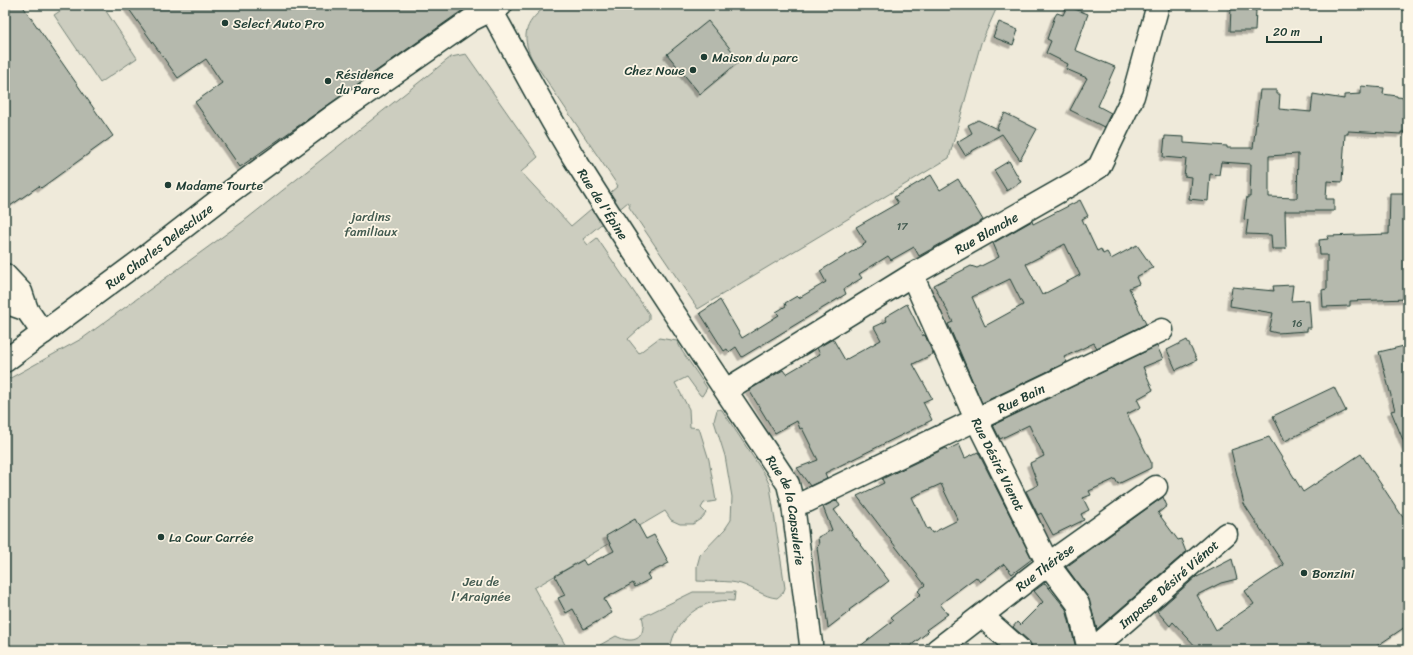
<svg xmlns="http://www.w3.org/2000/svg" width="1413" height="655" viewBox="0 0 1413 655" font-family="Sriracha,sans-serif">
<style>
.green{fill:#cccdbf;stroke:#76857a}
.building{fill:#b5b9ad;stroke:#1f3d34;fill-rule:evenodd;filter:url(#shadow)}
.lines{fill:none;stroke-linecap:round;stroke-linejoin:round}
.minor-casing{stroke:#1f3d34;stroke-width:25}
.minor{stroke:#fcf5e5;stroke-width:22}
.poi-dot{fill:#1f3d34;stroke:#fcf5e5;stroke-width:1.5}
.labels{text-anchor:middle;stroke-width:3.5;stroke-linejoin:round;paint-order:stroke}
.number-label{font-size:11px;fill:#445c52}
.poi-label{font-size:13px;fill:#1f3d34;stroke:#fcf5e5;text-anchor:start}
.street-label{font-size:13px;fill:#1f3d34;stroke:#fcf5e5}
.park-label{font-size:13px;fill:#425a50;stroke:#fcf5e5}
</style>
<defs>
<filter id="shadow"><feDropShadow dx="-3.5" dy="3.5" stdDeviation="0" flood-color="#0004"/></filter>
</defs>
<rect width="100%" height="100%" fill="#efeada"/>
<filter id="ink" filterUnits="userSpaceOnUse"><feTurbulence type="fractalNoise" baseFrequency=".025" numOctaves="2"/><feDisplacementMap in="SourceGraphic" scale="8" xChannelSelector="R" yChannelSelector="G"/><feConvolveMatrix kernelMatrix="1 2 1 2 8 2 1 2 1" color-interpolation-filters="sRGB"/></filter>
<g filter="url(#ink)">
<!-- green -->
<path class="green" d="M 69,5 L 102,5 L 137,58 L 100,83 L 54,15 Z
M 548,5 L 998,5 L 981,43 L 949,158 L 698,309 L 629,207 L 630,205 L 628,202 L 583,239 L 588,245 L 597,238 L 649,314 L 649,320 L 628,339 L 639,353 L 659,338 L 677,341 L 682,351 L 707,388 L 702,396 L 700,395 L 687,377 L 675,383 L 689,409 L 690,427 L 699,428 L 709,460 L 716,501 L 704,503 L 701,508 L 706,513 L 702,518 L 693,524 L 680,524 L 671,520 L 665,511 L 534,588 L 568,650 L 5,650 L 5,381 L 83,338 L 244,221 L 451,57 L 466,54 L 538,157 L 521,172 L 571,226 L 618,186 L 532,59 C 520,34 526,21 548,5 Z
M 720,409 L 722,410 L 765,475 L 770,486 L 785,588 L 783,593 L 777,598 C 764,597 754,588 741,584 C 727,580 712,582 697,581 L 697,566 L 700,555 L 725,529 L 731,520 L 732,497 L 725,456 L 714,421 L 717,410 Z
M 693,592 L 735,592 L 734,601 C 703,597 674,619 670,650 L 601,650 L 600,645 L 616,636 C 627,642 642,643 643,627 C 644,624 643,620 642,617 Z"/>
<!-- building -->
<path class="building" d="M 5,5 L 22,5 L 113,136 L 41,188 L 39,186 L 10,206 L 5,198 Z
M 126,5 L 470,5 L 240,167 L 195,102 L 222,83 L 206,59 L 178,78 Z
M 1067,6 L 1088,14 L 1075,50 L 1115,67 L 1098,106 L 1111,113 L 1104,127 L 1070,110 L 1087,78 L 1066,69 L 1068,64 L 1046,53 L 1051,41 L 1047,39 L 1055,16 L 1057,13 L 1063,15 Z
M 1231,7 L 1256,10 L 1255,31 L 1230,31 Z
M 708,21 L 740,61 L 700,94 L 667,54 Z
M 999,22 L 1018,30 L 1013,45 L 993,37 Z
M 1361,86 L 1384,88 L 1383,94 L 1397,96 L 1397,97 L 1408,98 L 1408,132 L 1401,132 L 1401,134 L 1348,131 L 1348,134 L 1345,134 L 1342,182 L 1327,181 L 1326,199 L 1334,199 L 1334,211 L 1285,211 L 1286,249 L 1272,249 L 1271,235 L 1246,234 L 1248,220 L 1244,219 L 1247,197 L 1250,197 L 1251,164 L 1221,162 L 1219,175 L 1210,174 L 1208,201 L 1189,199 L 1191,177 L 1184,176 L 1186,159 L 1163,157 L 1165,136 L 1184,137 L 1184,143 L 1227,146 L 1227,148 L 1253,148 L 1260,90 L 1277,90 L 1277,94 L 1280,94 L 1279,109 L 1311,112 L 1313,94 L 1344,99 L 1344,95 L 1361,94 ZM 1298,154 L 1297,198 L 1269,197 L 1269,156 Z
M 1005,113 L 1037,129 L 1020,160 L 1002,134 L 965,155 L 957,142 L 972,133 L 968,125 L 978,120 L 999,130 L 997,127 Z
M 1009,161 L 1021,182 L 1007,191 L 994,170 Z
M 931,175 L 940,190 L 958,179 L 983,220 L 919,256 L 914,247 L 891,260 L 888,256 L 859,274 L 862,278 L 844,289 L 846,294 L 742,357 L 736,347 L 729,352 L 727,349 L 724,351 L 700,313 L 720,300 L 742,338 L 779,315 L 776,312 L 786,306 L 785,303 L 797,296 L 799,298 L 826,282 L 820,271 L 866,243 L 856,227 L 898,203 L 894,197 Z
M 1390,193 L 1408,193 L 1408,295 L 1407,295 L 1407,299 L 1350,301 L 1350,306 L 1323,307 L 1322,290 L 1327,289 L 1327,255 L 1320,255 L 1319,240 L 1328,239 L 1327,236 L 1389,234 Z
M 1080,200 L 1088,216 L 1082,219 L 1097,251 L 1101,249 L 1103,254 L 1107,252 L 1111,259 L 1137,245 L 1153,268 L 1136,277 L 1139,284 L 1129,288 L 1146,324 L 1097,348 L 1094,343 L 1064,357 L 1067,362 L 982,403 L 948,324 L 953,322 L 934,285 L 971,266 L 977,268 L 999,257 L 993,243 L 1032,221 L 1033,224 ZM 1065,244 L 1080,275 L 1042,295 L 1026,264 ZM 1010,279 L 1023,305 L 985,326 L 972,297 Z
M 1293,285 L 1291,301 L 1309,300 L 1311,328 L 1307,328 L 1307,331 L 1277,333 L 1269,331 L 1273,313 L 1230,306 L 1232,287 L 1274,291 L 1273,286 Z
M 907,304 L 923,336 L 925,335 L 933,354 L 913,364 L 932,398 L 923,402 L 932,420 L 825,473 L 827,478 L 810,486 L 797,468 L 818,460 L 802,428 L 800,429 L 797,421 L 775,433 L 749,390 L 783,370 L 786,374 L 820,354 L 817,348 L 833,339 L 845,360 L 881,340 L 874,327 L 887,321 L 885,317 Z
M 1187,340 L 1197,360 L 1176,370 L 1167,350 Z
M 1408,345 L 1408,452 L 1391,411 L 1395,410 L 1379,352 Z
M 1157,346 L 1163,359 L 1143,367 L 1153,390 L 1137,399 L 1141,407 L 1127,414 L 1151,462 L 1151,468 L 1118,484 L 1115,479 L 1089,491 L 1091,495 L 1083,498 L 1089,510 L 1081,514 L 1084,520 L 1053,535 L 1041,513 L 1038,515 L 1026,491 L 1038,485 L 1030,463 L 1044,456 L 1029,425 L 1000,439 L 993,425 Z
M 1334,387 L 1346,411 L 1285,441 L 1273,416 Z
M 1269,437 L 1303,492 L 1361,454 L 1408,525 L 1408,625 L 1371,650 L 1199,650 L 1173,622 L 1170,626 L 1157,611 L 1197,576 L 1197,577 L 1232,559 L 1237,579 L 1221,583 L 1197,595 L 1216,630 L 1254,604 L 1245,591 L 1284,565 L 1244,504 L 1231,450 Z
M 959,444 L 965,458 L 978,452 L 1032,559 L 1012,574 L 1004,564 L 980,582 L 976,577 L 940,604 L 948,614 L 926,630 L 928,632 L 905,650 L 855,650 L 894,620 L 891,617 L 921,594 L 918,591 L 925,585 L 857,496 L 884,483 L 882,479 L 946,448 L 947,450 ZM 941,484 L 958,520 L 932,533 L 929,528 L 927,529 L 912,497 Z
M 1163,497 L 1167,506 L 1158,513 L 1178,540 L 1181,539 L 1186,552 L 1097,629 L 1088,597 L 1066,567 Z
M 837,500 L 840,506 L 834,510 L 889,581 L 849,610 L 850,611 L 828,628 L 817,547 L 819,545 L 818,537 L 832,530 L 823,507 Z
M 635,519 L 646,539 L 654,535 L 669,563 L 647,574 L 650,579 L 635,587 L 633,583 L 604,599 L 612,613 L 584,629 L 573,609 L 566,613 L 558,598 L 565,595 L 555,576 L 583,560 L 586,565 L 614,551 L 606,536 Z
M 1045,583 L 1066,609 L 1076,648 L 1071,650 L 1032,650 L 1032,646 L 1029,641 L 1013,627 L 1017,622 L 1020,625 L 1043,602 L 1034,591 Z"/>
<g class="lines">
<!-- minor casing -->
<g class="minor-casing">
<g id="minor">
<path id="s1" d="M 491,10 C 520,62 547,115 579,166 C 646,273 718,379 788,484 L 793,505 L 811,644 L 810,650"/>
<path d="M 5,275 L 21,292 L 27,310 L 43,333"/>
<path id="s2" d="M 912,275 L 976,419 L 1048,564 L 1078,604 L 1089,650"/>
<path d="M 5,299 L 10,304 L 27,310"/>
<path id="s3" d="M 5,361 L 144,258 L 223,197 L 332,117 L 471,20 L 501,5"/>
<path id="s4" d="M 726,390 L 912,275 L 1077,181 L 1099,167 L 1133,96 L 1158,5"/>
<path id="s5" d="M 793,505 L 807,501 L 1162,330"/>
<path d="M 982,616 L 1020,650"/>
<path id="s6" d="M 937,650 L 1048,564 L 1156,487"/>
<path id="s7" d="M 1092,650 L 1226,534"/>
</g>
</g>
<!-- minor -->
<use href="#minor" class="minor"/>
</g>
</g>
<!-- markers -->
<g class="poi-dot">
<circle cx="225" cy="23" r="4"/>
<circle cx="704" cy="57" r="4"/>
<circle cx="693" cy="70" r="4"/>
<circle cx="328" cy="81" r="4"/>
<circle cx="168" cy="185" r="4"/>
<circle cx="161" cy="537" r="4"/>
<circle cx="1304" cy="573" r="4"/>
</g>
<g class="labels">
<!-- number labels -->
<g class="number-label">
<text x="902" y="230">17</text>
<text x="1297" y="327">16</text>
</g>
<!-- poi labels -->
<g class="poi-label">
<text x="233" y="28">Select Auto Pro</text>
<text x="712" y="62">Maison du parc</text>
<text x="685" y="75" text-anchor="end">Chez Noue</text>
<text x="336" y="79">Résidence<tspan x="336" dy="15">du Parc</tspan></text>
<text x="176" y="190">Madame Tourte</text>
<text x="169" y="542">La Cour Carrée</text>
<text x="1312" y="578">Bonzini</text>
</g>
<!-- street labels -->
<g class="street-label">
<text dy="5" stroke="none"><textPath href="#s1" startOffset="224">Rue de l'Épine</textPath></text>
<text dy="5" stroke="none"><textPath href="#s4" startOffset="304">Rue Blanche</textPath></text>
<text dy="5" stroke="none"><textPath href="#s3" startOffset="192">Rue Charles Delescluze</textPath></text>
<text dy="5" stroke="none"><textPath href="#s5" startOffset="252">Rue Bain</textPath></text>
<text dy="5" stroke="none"><textPath href="#s2" startOffset="208">Rue Désiré Vienot</textPath></text>
<text dy="5" stroke="none"><textPath href="#s1" startOffset="584">Rue de la Capsulerie</textPath></text>
<text dy="5" stroke="none"><textPath href="#s6" startOffset="136">Rue Thérèse</textPath></text>
<text dy="5" stroke="none"><textPath href="#s7" startOffset="101">Impasse Désiré Viénot</textPath></text>
</g>
<!-- park labels -->
<g class="park-label">
<text x="371" y="221">jardins<tspan x="371" dy="15">familiaux</tspan></text>
<text x="481" y="586">Jeu de<tspan x="481" dy="15">l'Araignée</tspan></text>
</g>
</g>
<!-- margin -->
<rect width="1413" height="655" fill="none" stroke="#fcf5e5" stroke-width="20"/>
<rect x="10" y="10" width="1393" height="635" fill="none" stroke="#1f3d34" stroke-width="1.5" filter="url(#ink)"/>
<!-- scale -->
<path d="M1267 36v6h54v-6" fill="none" stroke="#1f3d34" stroke-width="2"/>
<text x="1273" y="36" font-size="12" fill="#1f3d34" stroke="#fcf5e5" stroke-width="3" paint-order="stroke">20 m</text>
</svg>
